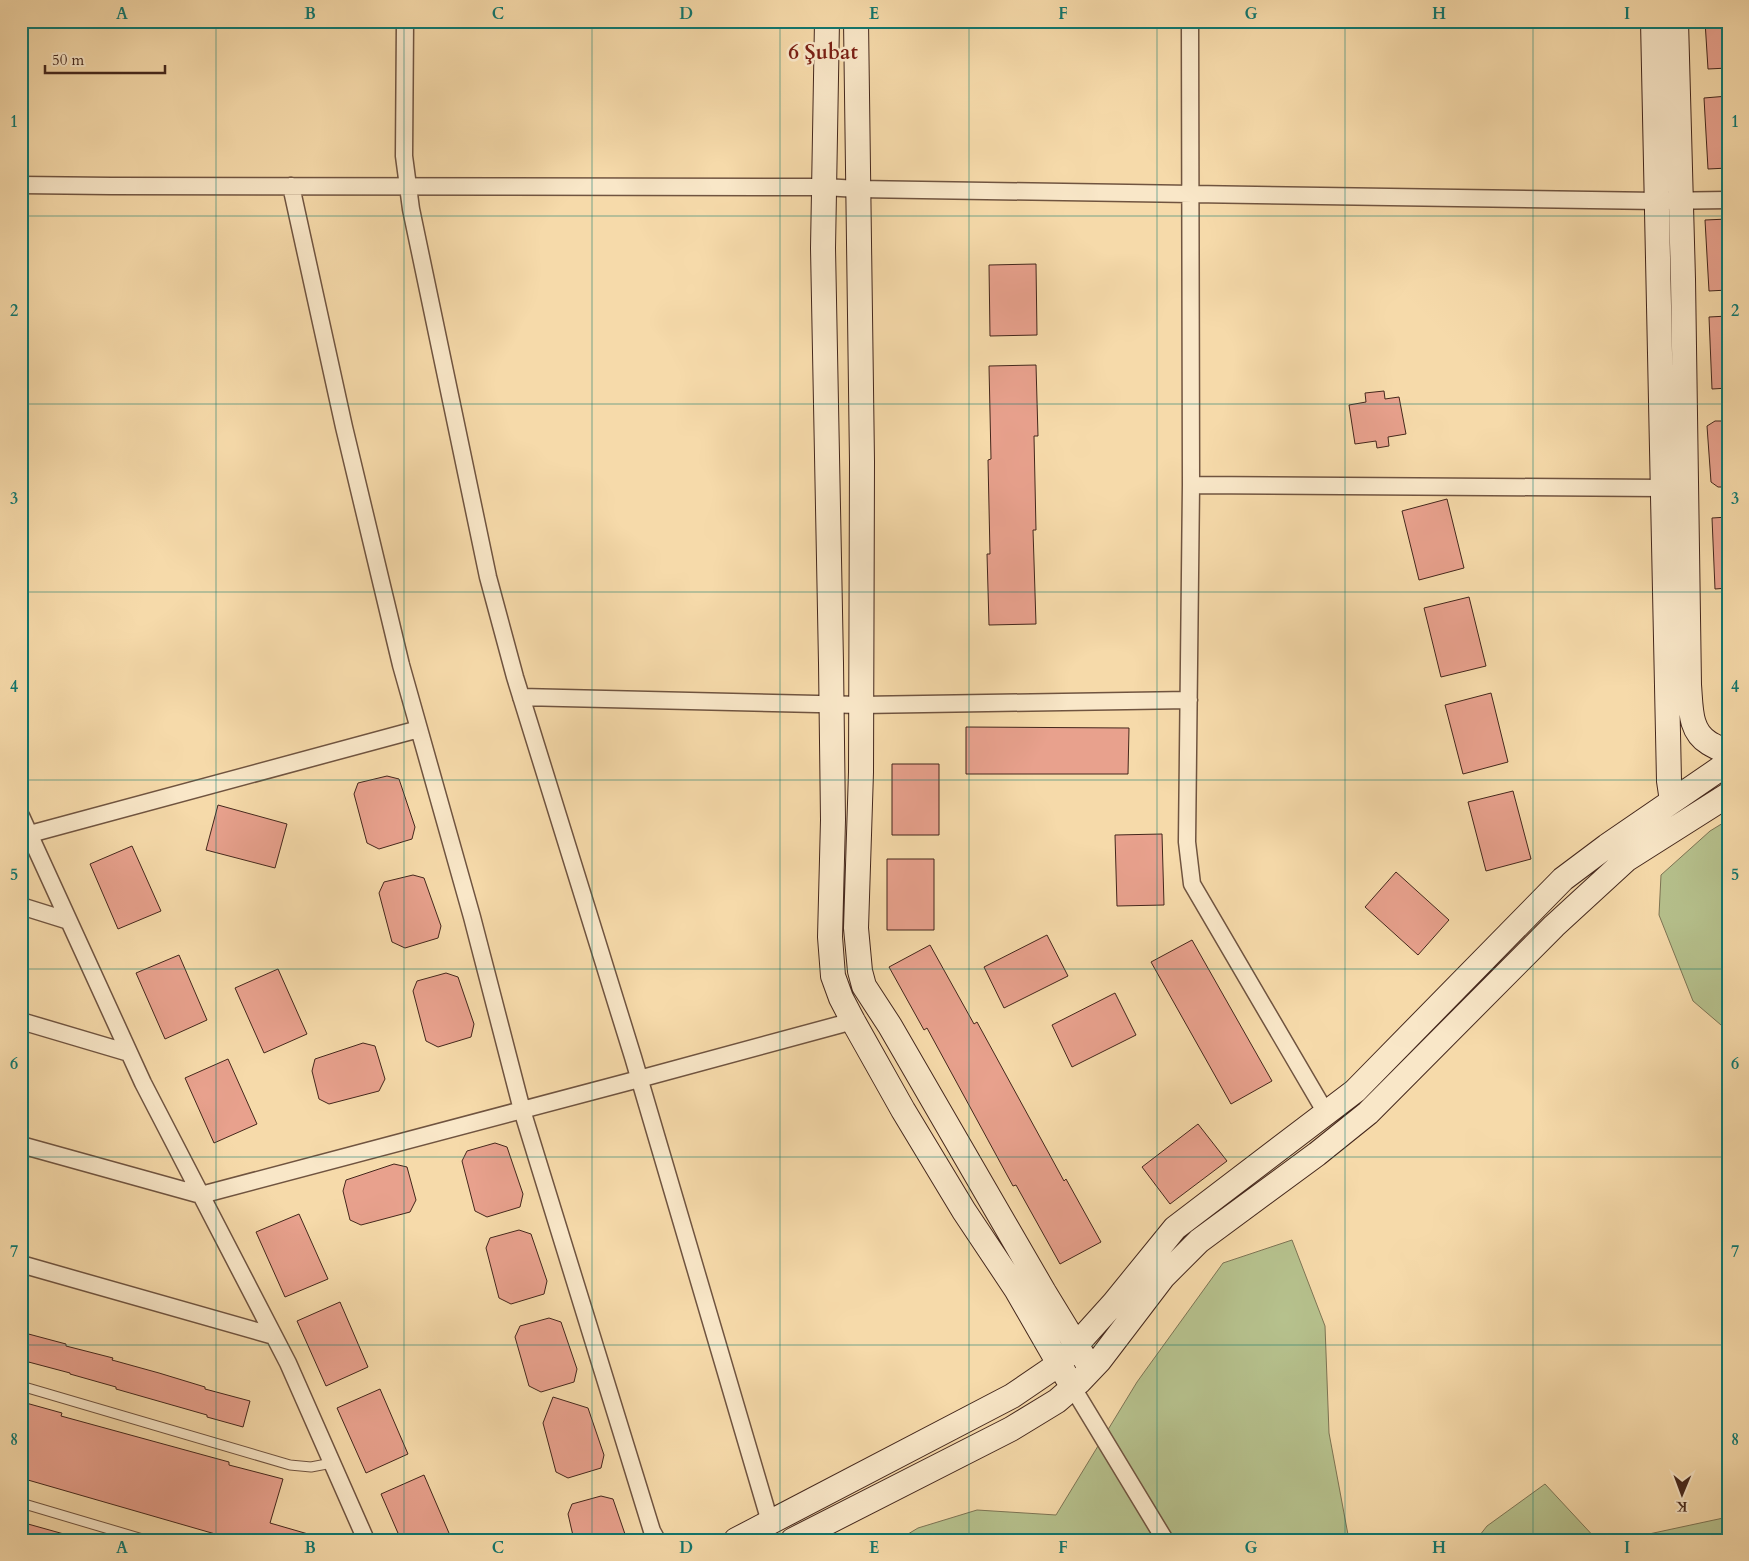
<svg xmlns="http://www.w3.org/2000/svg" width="1749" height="1561" viewBox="0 0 1749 1561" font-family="Cardo,serif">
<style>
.green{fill:#b6c18d;stroke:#7d7454}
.building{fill:#e8a18d;stroke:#44271c}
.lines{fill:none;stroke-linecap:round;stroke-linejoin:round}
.lane-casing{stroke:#705440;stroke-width:11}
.street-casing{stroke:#705440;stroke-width:19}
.secondary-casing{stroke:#44271c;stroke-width:26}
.lane{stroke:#f9e7c8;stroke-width:9}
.street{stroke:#f9e7c8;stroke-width:16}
.secondary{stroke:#f9e7c8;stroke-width:24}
.grid{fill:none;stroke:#0f766e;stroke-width:1;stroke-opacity:0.55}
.labels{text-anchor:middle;stroke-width:5;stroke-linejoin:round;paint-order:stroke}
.district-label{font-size:21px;font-weight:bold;fill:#7a1f14;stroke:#f9e7c8}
.neatline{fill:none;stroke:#0f766e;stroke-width:2}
.grid-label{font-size:16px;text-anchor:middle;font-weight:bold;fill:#0f766e}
</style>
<rect width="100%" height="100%" fill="#f6daaa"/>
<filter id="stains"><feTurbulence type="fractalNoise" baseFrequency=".004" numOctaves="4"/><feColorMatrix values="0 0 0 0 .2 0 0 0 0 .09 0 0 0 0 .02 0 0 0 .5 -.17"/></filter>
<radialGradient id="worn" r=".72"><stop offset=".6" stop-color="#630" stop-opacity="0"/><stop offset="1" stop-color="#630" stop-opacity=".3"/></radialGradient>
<!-- green -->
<path class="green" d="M 1728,820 L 1728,1031 L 1693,1001 L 1659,915 L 1661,875 L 1710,831 Z
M 1292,1240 L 1325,1326 L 1329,1433 L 1349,1540 L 898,1540 L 918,1528 L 977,1510 L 1056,1515 L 1137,1382 L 1223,1263 Z
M 1545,1484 L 1597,1540 L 1476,1540 L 1487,1526 Z
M 1728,1517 L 1728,1540 L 1621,1540 Z"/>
<!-- building -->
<path class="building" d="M 1705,21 L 1728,21 L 1728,68 L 1708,69 Z
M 1728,96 L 1728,168 L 1708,169 L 1704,98 Z
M 1728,219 L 1728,290 L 1709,291 L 1705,220 Z
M 1036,264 L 1037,335 L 990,336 L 989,265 Z
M 1728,316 L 1728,388 L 1712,389 L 1709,317 Z
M 1036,365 L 1038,436 L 1034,436 L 1036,530 L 1033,530 L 1036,624 L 989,625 L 987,554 L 990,554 L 988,460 L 991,459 L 989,366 Z
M 1384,391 L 1385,399 L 1399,397 L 1406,434 L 1388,437 L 1389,446 L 1377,448 L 1376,441 L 1355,444 L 1349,405 L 1366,402 L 1365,393 Z
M 1715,421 L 1728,421 L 1728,487 L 1718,487 L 1711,482 L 1707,426 Z
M 1447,499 L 1464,568 L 1419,580 L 1402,511 Z
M 1728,517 L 1728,588 L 1715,589 L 1712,518 Z
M 1469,597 L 1486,666 L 1441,677 L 1424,608 Z
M 1491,693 L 1508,762 L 1463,774 L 1445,705 Z
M 966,727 L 1129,728 L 1128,774 L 966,774 Z
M 892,764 L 939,764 L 939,835 L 892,835 Z
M 387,776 L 399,779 L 415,827 L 412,839 L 379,849 L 367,843 L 354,794 L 358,783 Z
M 1513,791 L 1531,859 L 1486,871 L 1468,802 Z
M 218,805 L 287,824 L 275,868 L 206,850 Z
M 1162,834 L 1164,905 L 1117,906 L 1115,835 Z
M 132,846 L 161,911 L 118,929 L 90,864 Z
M 887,859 L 934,859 L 934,930 L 887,930 Z
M 1396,872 L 1449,920 L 1418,955 L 1365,907 Z
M 413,875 L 424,878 L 441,926 L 438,938 L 405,948 L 392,942 L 379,893 L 384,882 Z
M 1047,935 L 1068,976 L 1004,1008 L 984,967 Z
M 1192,940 L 1272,1081 L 1231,1104 L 1151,962 Z
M 930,945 L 974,1024 L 977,1022 L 1064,1181 L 1066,1179 L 1101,1242 L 1060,1264 L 1016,1185 L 1013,1186 L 927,1028 L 924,1030 L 889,967 Z
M 179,955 L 207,1020 L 165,1039 L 136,973 Z
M 278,969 L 307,1034 L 264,1053 L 235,988 Z
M 446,973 L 458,977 L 474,1024 L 471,1037 L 438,1047 L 426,1041 L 413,991 L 417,981 Z
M 1115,993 L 1136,1035 L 1072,1067 L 1052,1025 Z
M 363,1043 L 375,1046 L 385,1079 L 379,1091 L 329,1104 L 319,1099 L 312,1071 L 315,1059 Z
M 228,1059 L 257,1124 L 214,1143 L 185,1078 Z
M 1198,1124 L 1227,1161 L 1170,1204 L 1142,1167 Z
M 495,1143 L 507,1147 L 523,1194 L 520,1207 L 487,1217 L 475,1211 L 462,1161 L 467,1151 Z
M 394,1164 L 407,1167 L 416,1200 L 410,1212 L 361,1225 L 350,1220 L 343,1191 L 346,1180 Z
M 299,1214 L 328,1279 L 285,1297 L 256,1232 Z
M 519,1230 L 531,1234 L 547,1281 L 544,1294 L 511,1304 L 499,1298 L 486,1248 L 490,1238 Z
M 340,1302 L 368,1367 L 326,1386 L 297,1321 Z
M 549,1318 L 561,1322 L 577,1369 L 574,1382 L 541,1392 L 529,1386 L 515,1337 L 520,1326 Z
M 21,1332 L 66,1344 L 66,1346 L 113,1358 L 112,1360 L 159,1373 L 205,1387 L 205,1389 L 250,1401 L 243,1427 L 207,1417 L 207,1415 L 116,1389 L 116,1387 L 70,1374 L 70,1373 L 21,1360 Z
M 380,1389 L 408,1454 L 366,1473 L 337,1408 Z
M 553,1397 L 588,1408 L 604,1455 L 601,1468 L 568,1478 L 556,1472 L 543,1423 Z
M 26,1403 L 62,1413 L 61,1416 L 229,1462 L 229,1465 L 283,1479 L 270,1523 L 315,1536 L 314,1540 L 236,1540 L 21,1478 L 21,1420 Z
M 424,1475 L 452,1540 L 401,1540 L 381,1494 Z
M 601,1496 L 613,1499 L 627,1540 L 574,1540 L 568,1514 L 572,1504 Z
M 28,1524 L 71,1536 L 71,1540 L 24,1540 Z"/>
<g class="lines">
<!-- lane casing -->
<g class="lane-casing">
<path id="lane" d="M 21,1386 L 290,1465 L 311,1467 L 332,1463
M 21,1503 L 146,1540"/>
</g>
<!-- street casing -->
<g class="street-casing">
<path id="street" d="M 405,21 L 404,156 L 411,209 L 488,577 L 515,677 L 633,1057 L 770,1522
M 1190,21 L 1191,485 L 1187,842 L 1192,884 L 1326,1113
M 21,185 L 111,186 L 824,187 L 858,189 L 1657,201 L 1728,200
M 291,186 L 344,427 L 401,665 L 472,917 L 522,1110 L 652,1531 L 657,1540
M 1191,485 L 1663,488
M 521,697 L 861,705 L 1189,700
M 21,816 L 143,1083 L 288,1363 L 366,1540
M 30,834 L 419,729
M 21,906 L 69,921
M 21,1021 L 129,1053
M 21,1145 L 201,1195 L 639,1079 L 853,1021
M 21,1264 L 274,1336
M 1073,1388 L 1165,1540"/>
</g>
<!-- secondary casing -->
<g class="secondary-casing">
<path id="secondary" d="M 827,21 L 823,248 L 831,663 L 833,820 L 830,937 L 833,976 L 841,998 L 853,1021 L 903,1110 L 964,1211 L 1016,1289 L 1073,1388
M 856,21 L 862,462 L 861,772 L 856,928 L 860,971 L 864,986 L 890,1026 L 1044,1292 L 1091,1369
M 1653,21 L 1669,781 L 1672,801
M 1676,21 L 1683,279 L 1689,685 C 1691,707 1689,731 1709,743 C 1716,747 1720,750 1728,751
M 736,1540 L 1012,1396 L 1059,1364 L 1114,1303 L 1175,1228 L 1355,1091 L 1563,879 L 1607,846 L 1728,763
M 793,1540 L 1011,1429 L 1057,1401 L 1079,1382 L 1099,1361 L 1163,1277 L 1199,1241 L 1317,1154 L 1368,1113 L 1554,926 L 1627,859 L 1728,795"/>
</g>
<!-- lane -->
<use href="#lane" class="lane"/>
<!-- street -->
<use href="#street" class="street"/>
<!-- secondary -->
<use href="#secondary" class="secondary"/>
</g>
<!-- grid -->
<path class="grid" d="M 216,21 L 216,1540M 404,21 L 404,1540M 592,21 L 592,1540M 780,21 L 780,1540M 969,21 L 969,1540M 1157,21 L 1157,1540M 1345,21 L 1345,1540M 1533,21 L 1533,1540M 21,216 L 1728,216M 21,404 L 1728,404M 21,592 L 1728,592M 21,780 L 1728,780M 21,969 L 1728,969M 21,1157 L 1728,1157M 21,1345 L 1728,1345"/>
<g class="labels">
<!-- district labels -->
<g class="district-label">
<text x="823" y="59">6 Şubat</text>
</g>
</g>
<!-- margin -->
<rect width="1749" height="1561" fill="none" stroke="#f6daaa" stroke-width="55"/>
<!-- north arrow -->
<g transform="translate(1682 1494) rotate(181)" stroke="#f9e7c8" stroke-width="4" paint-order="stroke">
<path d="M0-4L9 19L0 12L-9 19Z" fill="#44271c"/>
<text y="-8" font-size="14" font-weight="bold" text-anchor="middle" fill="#44271c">K</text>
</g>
<!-- scale -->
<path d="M45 65v8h120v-8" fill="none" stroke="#44271c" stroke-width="2.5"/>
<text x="52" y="65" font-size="15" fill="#44271c" stroke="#f9e7c8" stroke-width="4" paint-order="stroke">50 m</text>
<rect x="28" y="28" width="1694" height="1506" class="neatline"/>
<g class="grid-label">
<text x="122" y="19">A</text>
<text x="310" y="19">B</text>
<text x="498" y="19">C</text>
<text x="686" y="19">D</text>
<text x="874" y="19">E</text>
<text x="1063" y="19">F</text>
<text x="1251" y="19">G</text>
<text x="1439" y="19">H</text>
<text x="1627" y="19">I</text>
<text x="14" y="127">1</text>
<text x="1735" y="127">1</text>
<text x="14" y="316">2</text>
<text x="1735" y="316">2</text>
<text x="14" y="504">3</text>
<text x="1735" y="504">3</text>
<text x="14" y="692">4</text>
<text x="1735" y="692">4</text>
<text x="14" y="880">5</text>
<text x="1735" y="880">5</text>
<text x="14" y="1069">6</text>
<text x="1735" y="1069">6</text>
<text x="14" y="1257">7</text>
<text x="1735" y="1257">7</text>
<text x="14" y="1445">8</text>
<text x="1735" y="1445">8</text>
<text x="122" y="1553">A</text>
<text x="310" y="1553">B</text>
<text x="498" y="1553">C</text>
<text x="686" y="1553">D</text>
<text x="874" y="1553">E</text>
<text x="1063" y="1553">F</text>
<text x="1251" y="1553">G</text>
<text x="1439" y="1553">H</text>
<text x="1627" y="1553">I</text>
</g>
<rect width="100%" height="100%" filter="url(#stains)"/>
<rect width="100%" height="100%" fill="url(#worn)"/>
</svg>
